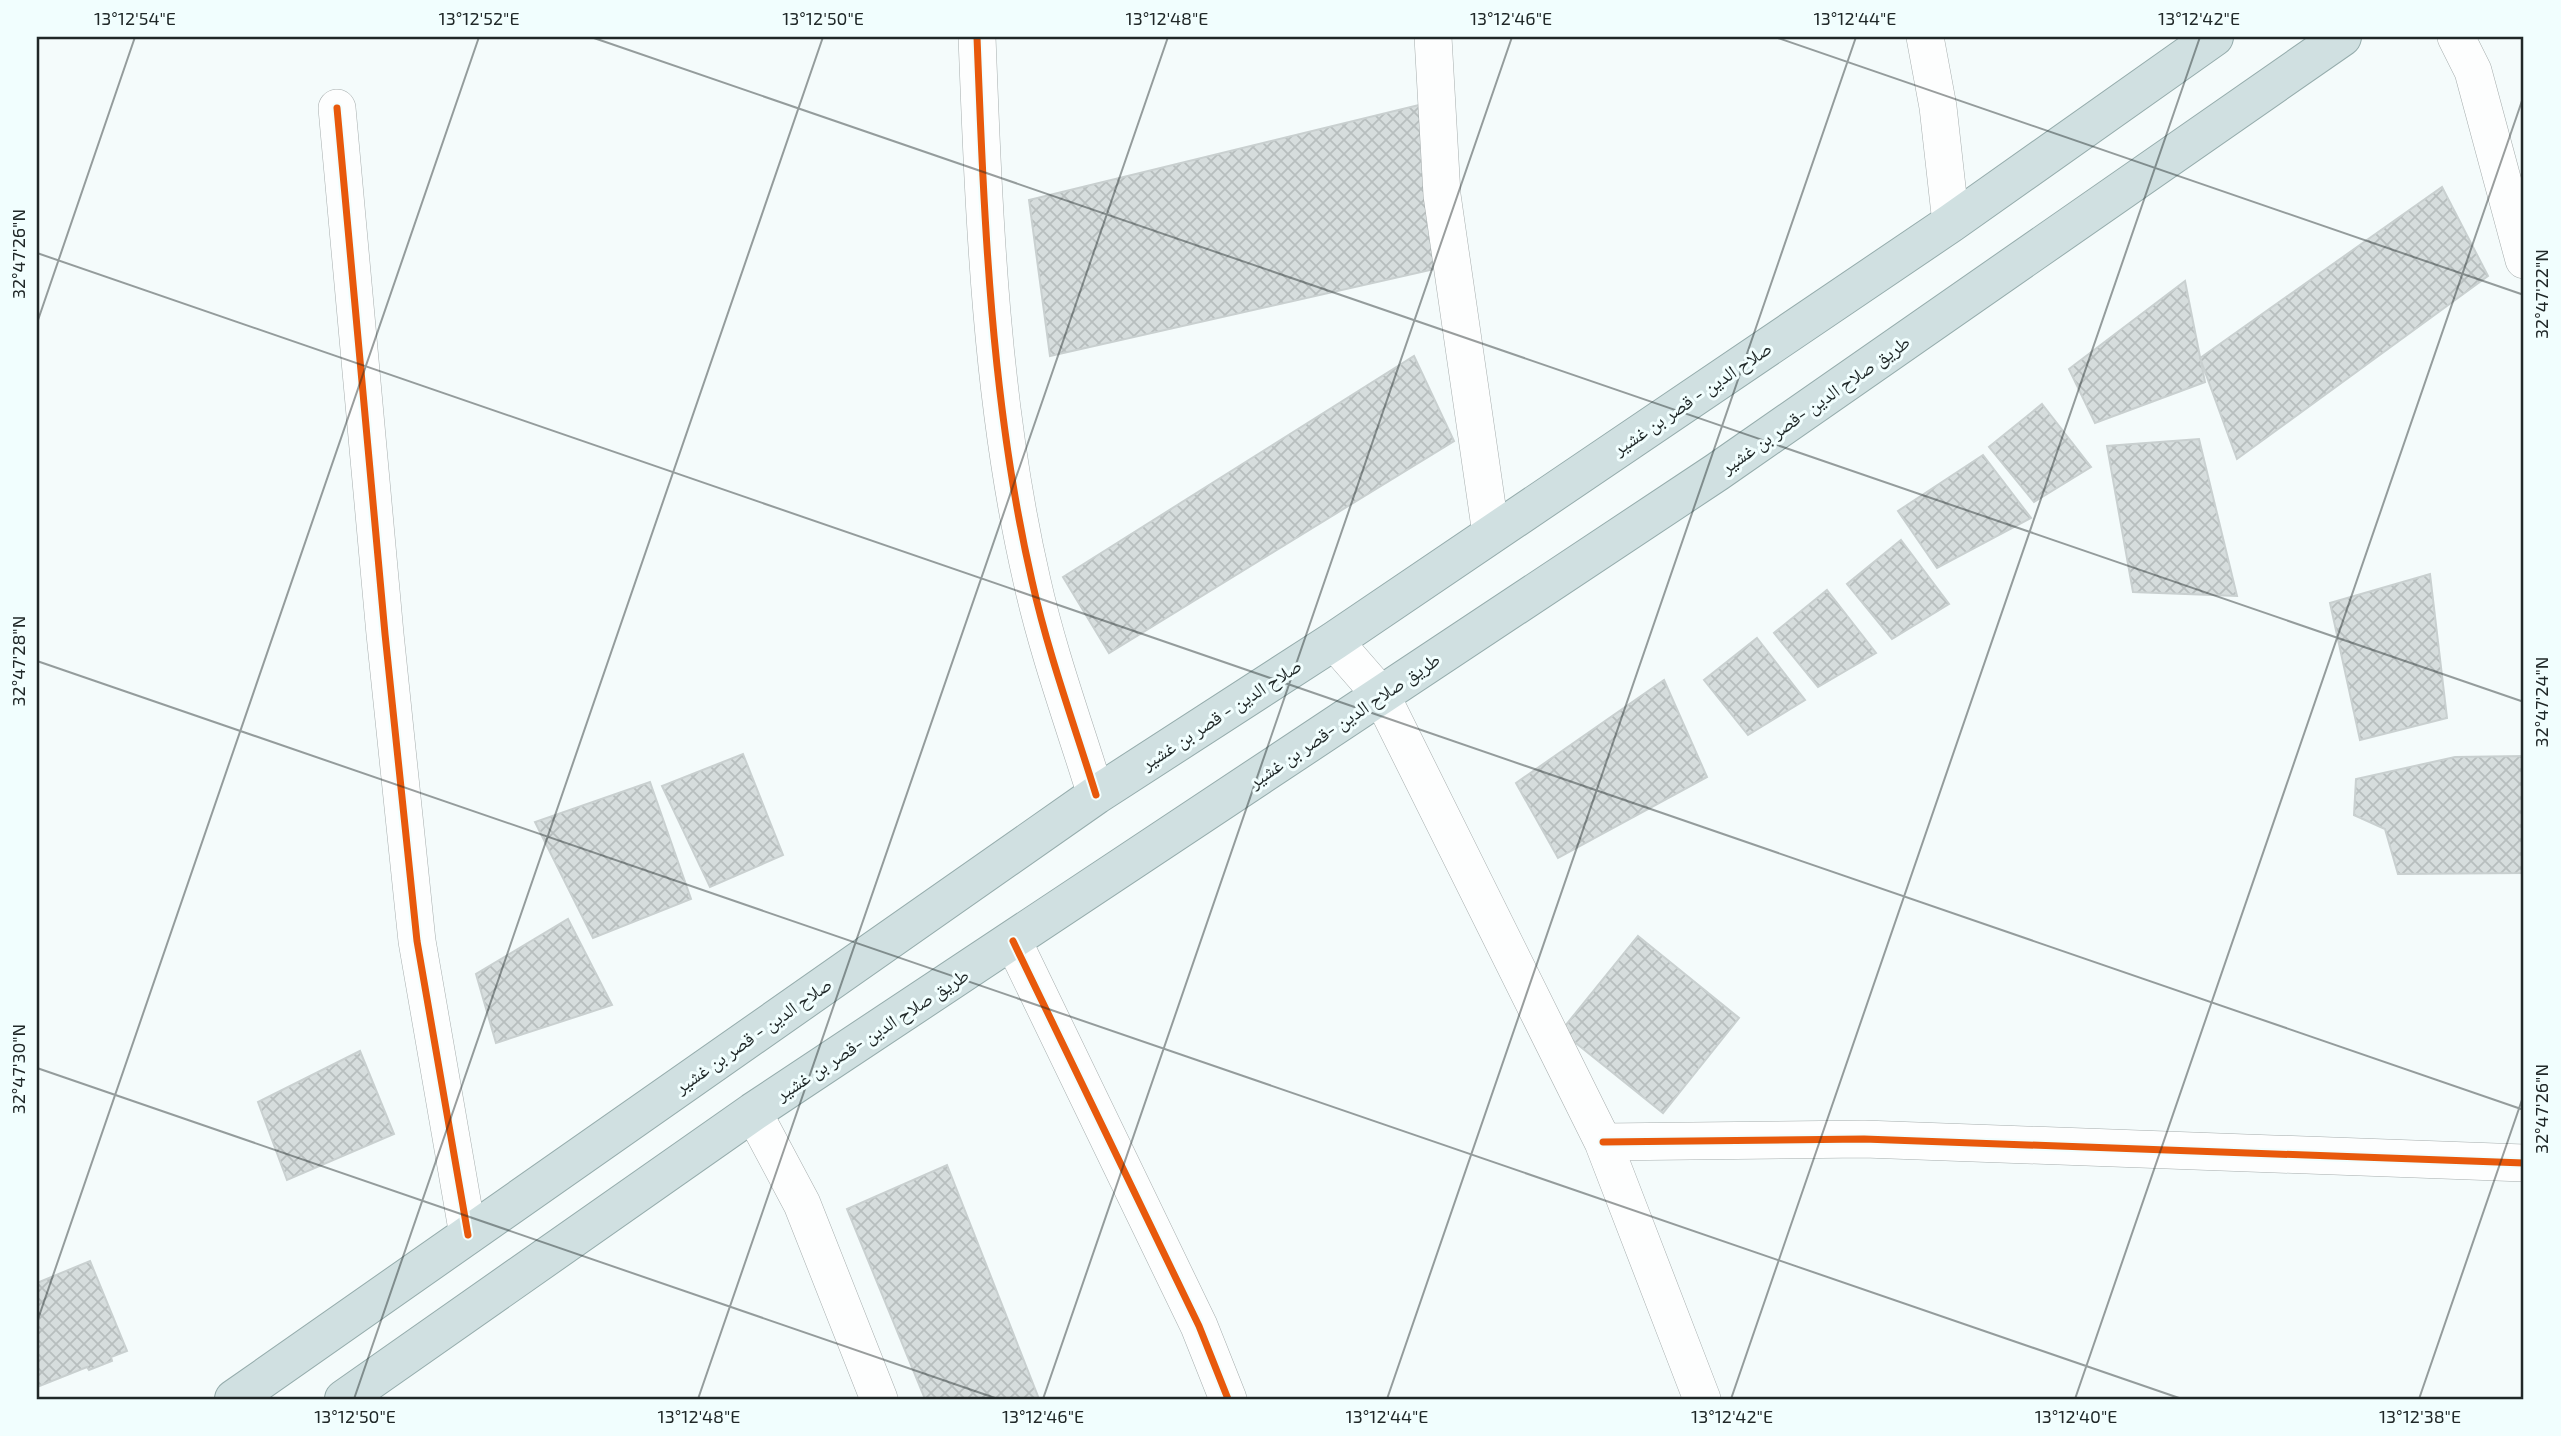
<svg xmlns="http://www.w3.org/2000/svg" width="2561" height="1436" viewBox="0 0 2561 1436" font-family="'Exo 2','Noto Naskh Arabic',sans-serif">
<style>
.building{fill:url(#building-cross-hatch);stroke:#c9d0d0;stroke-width:2}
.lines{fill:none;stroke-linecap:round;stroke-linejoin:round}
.minor-casing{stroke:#a6adad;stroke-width:38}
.trunk-casing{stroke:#95acac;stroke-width:40}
.minor{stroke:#fdfefe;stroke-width:37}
.trunk{stroke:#d0e0e1;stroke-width:38}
.cycleway-casing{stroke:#f1fefe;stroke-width:11}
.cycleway{stroke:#e8590c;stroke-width:7}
.ticks{fill:none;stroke:#202828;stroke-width:2;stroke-opacity:0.45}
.labels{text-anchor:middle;stroke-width:6;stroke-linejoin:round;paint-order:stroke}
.street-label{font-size:19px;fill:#202828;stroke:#f1fefe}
.neatline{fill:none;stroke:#202828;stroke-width:2.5}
.ticks-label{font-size:18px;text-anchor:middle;fill:#202828}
</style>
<defs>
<pattern id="building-cross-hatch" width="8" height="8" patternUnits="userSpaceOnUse" patternTransform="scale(1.75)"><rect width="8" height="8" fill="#d6dddd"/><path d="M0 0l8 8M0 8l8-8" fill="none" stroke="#b7bebe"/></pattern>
</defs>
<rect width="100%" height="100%" fill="#f4fbfb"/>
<!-- building -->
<path class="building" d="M 1419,105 L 1439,268 L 1050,356 L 1029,200 Z
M 2442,187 L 2488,276 L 2237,459 L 2200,358 Z
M 2185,281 L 2205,382 L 2095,423 L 2069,369 Z
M 1414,356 L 1454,441 L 1109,653 L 1063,577 Z
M 2042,404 L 2091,467 L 2034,502 L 1989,447 Z
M 2199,439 L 2237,596 L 2133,592 L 2107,446 Z
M 1983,455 L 2031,518 L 1937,568 L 1898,511 Z
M 1901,540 L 1949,604 L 1892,639 L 1847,584 Z
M 2430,574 L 2447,718 L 2360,740 L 2330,603 Z
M 1827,590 L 1876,653 L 1818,687 L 1774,633 Z
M 1757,638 L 1805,700 L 1748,735 L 1704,680 Z
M 1664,680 L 1707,777 L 1558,858 L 1516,783 Z
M 743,754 L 783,855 L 710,887 L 662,786 Z
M 2524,756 L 2524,873 L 2398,874 L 2385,829 L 2354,815 L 2356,779 L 2455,757 Z
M 650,782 L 691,899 L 593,938 L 535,822 Z
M 568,919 L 612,1005 L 496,1043 L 476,974 Z
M 1638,936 L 1739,1018 L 1663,1113 L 1561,1031 Z
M 360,1051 L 394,1134 L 287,1180 L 258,1102 Z
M 947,1165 L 1039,1399 L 925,1399 L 847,1209 Z
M 90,1261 L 127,1351 L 111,1357 L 112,1361 L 89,1370 L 87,1367 L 37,1387 L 37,1283 Z"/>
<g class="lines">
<!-- minor casing -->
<g class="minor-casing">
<path id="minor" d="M 977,37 C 984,218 991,404 1032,581 C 1048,653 1074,724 1096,795
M 1433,37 L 1442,195 L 1491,534
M 1925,37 L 1938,107 L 1951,223
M 2456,37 L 2473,71 L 2524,260
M 337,108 L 385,634 L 417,941 L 468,1235
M 1334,641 L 1381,695 L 1603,1142 L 1702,1399
M 1013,941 L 1199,1326 L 1228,1399
M 753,1112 L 802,1204 L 879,1399
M 1603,1142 L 1864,1139 L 2524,1163"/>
</g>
<!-- trunk casing -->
<g class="trunk-casing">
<path id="trunk" d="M 234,1399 L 1096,795 L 1334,641 L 1951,223 L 2214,37
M 344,1399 L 753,1112 L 1717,472 L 2342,37"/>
</g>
<!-- minor -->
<use href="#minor" class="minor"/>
<!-- trunk -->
<use href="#trunk" class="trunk"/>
<!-- cycleway casing -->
<g class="cycleway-casing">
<path id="cycleway" d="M 977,37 C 984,218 991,404 1032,581 C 1048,653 1074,724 1096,795
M 337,108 L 385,634 L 417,941 L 468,1235
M 1013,941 L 1199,1326 L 1228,1399
M 1603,1142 L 1864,1139 L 2524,1163"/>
</g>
<!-- cycleway -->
<use href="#cycleway" class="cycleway"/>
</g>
<!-- ticks -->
<path class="ticks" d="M 591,37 L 2524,702M 1775,37 L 2524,295M 37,253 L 2524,1110M 37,323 L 135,37M 37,661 L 2182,1399M 37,1068 L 998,1399M 37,1322 L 479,37M 354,1399 L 823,37M 698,1399 L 1168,37M 1043,1399 L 1512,37M 1387,1399 L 1856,37M 1731,1399 L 2200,37M 2075,1399 L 2524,95M 2419,1399 L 2524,1094"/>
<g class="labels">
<!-- street labels -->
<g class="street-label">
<text transform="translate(1692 398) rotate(-34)" y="7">صلاح الدين - قصر بن غشير</text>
<text transform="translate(1815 404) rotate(-35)" y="7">طريق صلاح الدين -قصر بن غشير</text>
<text transform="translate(1221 714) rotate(-33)" y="7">صلاح الدين - قصر بن غشير</text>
<text transform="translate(1344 720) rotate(-34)" y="7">طريق صلاح الدين -قصر بن غشير</text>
<text transform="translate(872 1034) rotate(-33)" y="7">طريق صلاح الدين -قصر بن غشير</text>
<text transform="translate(753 1035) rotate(-35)" y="7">صلاح الدين - قصر بن غشير</text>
</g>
</g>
<!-- border -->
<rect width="2561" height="1436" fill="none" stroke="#f1fefe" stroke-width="77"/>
<rect x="38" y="38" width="2484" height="1360" class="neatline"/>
<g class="ticks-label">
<text x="135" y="25">13°12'54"E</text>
<text x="479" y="25">13°12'52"E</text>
<text x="823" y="25">13°12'50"E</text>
<text x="1167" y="25">13°12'48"E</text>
<text x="1511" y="25">13°12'46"E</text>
<text x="1855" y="25">13°12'44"E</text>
<text x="2199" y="25">13°12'42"E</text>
<text transform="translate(19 254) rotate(-90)" y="6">32°47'26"N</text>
<text transform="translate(2542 294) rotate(-90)" y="6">32°47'22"N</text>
<text transform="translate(19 661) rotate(-90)" y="6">32°47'28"N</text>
<text transform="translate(2542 702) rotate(-90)" y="6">32°47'24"N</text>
<text transform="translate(19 1069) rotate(-90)" y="6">32°47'30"N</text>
<text transform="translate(2542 1109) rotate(-90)" y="6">32°47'26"N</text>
<text x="355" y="1423">13°12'50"E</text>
<text x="699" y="1423">13°12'48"E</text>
<text x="1043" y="1423">13°12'46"E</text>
<text x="1387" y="1423">13°12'44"E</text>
<text x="1732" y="1423">13°12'42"E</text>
<text x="2076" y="1423">13°12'40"E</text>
<text x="2420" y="1423">13°12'38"E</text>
</g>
</svg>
